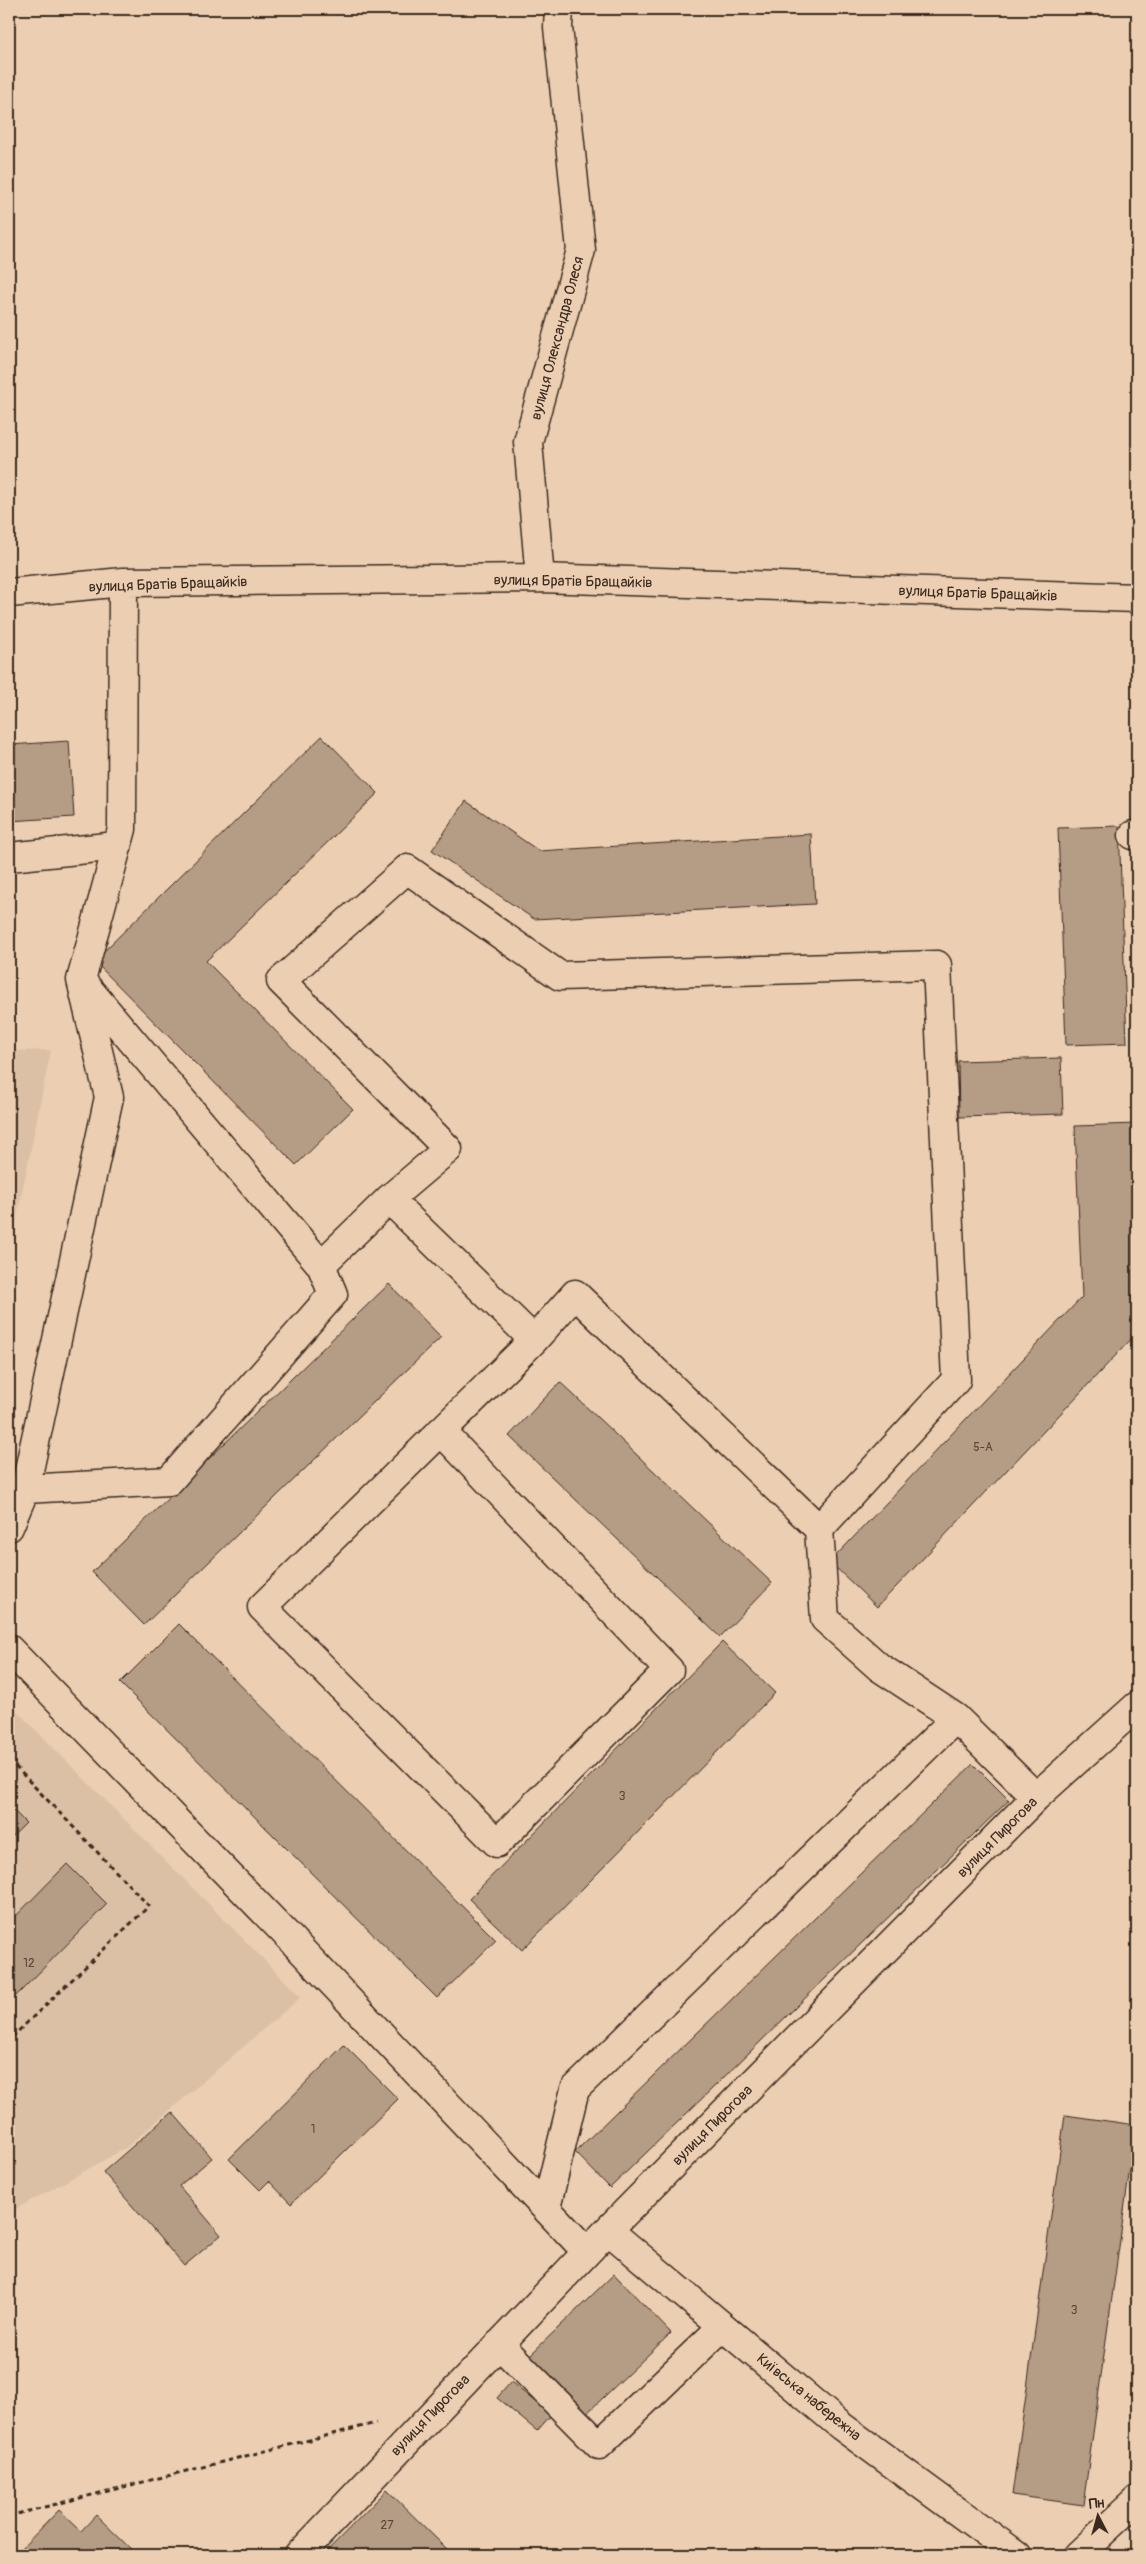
<svg xmlns="http://www.w3.org/2000/svg" width="1146" height="2564" viewBox="0 0 1146 2564" font-family="Pangolin,sans-serif">
<style>
.built{fill:#dcc0a5}
.building{fill:#b59c85;stroke:#3b2a1e}
.lines{fill:none;stroke-linecap:round;stroke-linejoin:round}
.minor-casing{stroke:#3b2a1e;stroke-width:31}
.path{stroke:#3b2a1e;stroke-width:3;stroke-dasharray:5 4;stroke-linecap:butt}
.minor{stroke:#eccfb3;stroke-width:28}
.labels{text-anchor:middle;stroke-width:4;stroke-linejoin:round;paint-order:stroke}
.number-label{font-size:12px;fill:#5a4638}
.street-label{font-size:15px;fill:#3b2a1e;stroke:#eccfb3}
</style>
<rect width="100%" height="100%" fill="#eccfb3"/>
<filter id="ink" filterUnits="userSpaceOnUse"><feTurbulence type="fractalNoise" baseFrequency=".02" numOctaves="2"/><feDisplacementMap in="SourceGraphic" scale="10" xChannelSelector="R" yChannelSelector="G"/><feConvolveMatrix kernelMatrix="1 2 1 2 8 2 1 2 1" color-interpolation-filters="sRGB"/></filter>
<g filter="url(#ink)">
<!-- built -->
<path class="built" d="M 51,1050 L 9,1256 L 9,1051 Z
M 9,1703 L 301,1997 L 126,2148 L 9,2213 Z"/>
<!-- building -->
<path class="building" d="M 322,736 L 378,793 L 206,961 L 353,1109 L 296,1165 L 94,961 Z
M 69,741 L 74,817 L 9,821 L 9,745 Z
M 466,801 L 539,851 L 811,834 L 815,904 L 534,919 L 432,850 Z
M 1119,826 L 1127,1043 L 1066,1045 L 1058,828 Z
M 1061,1058 L 1063,1114 L 959,1117 L 958,1061 Z
M 1137,1124 L 1137,1333 L 877,1607 L 830,1562 L 1082,1297 L 1075,1126 Z
M 389,1284 L 441,1337 L 144,1625 L 92,1572 Z
M 560,1382 L 772,1583 L 720,1637 L 509,1436 Z
M 179,1624 L 496,1940 L 437,1998 L 120,1683 Z
M 722,1642 L 775,1693 L 522,1950 L 469,1899 Z
M 973,1764 L 1009,1800 L 610,2188 L 575,2152 Z
M 9,1806 L 26,1823 L 9,1840 Z
M 67,1864 L 107,1904 L 9,2003 L 9,1923 Z
M 344,2045 L 398,2099 L 291,2204 L 269,2181 L 260,2190 L 229,2159 Z
M 172,2112 L 212,2158 L 179,2186 L 221,2235 L 184,2266 L 103,2172 Z
M 1065,2115 L 1136,2125 L 1083,2505 L 1012,2495 Z
M 614,2274 L 671,2333 L 585,2415 L 528,2357 Z
M 511,2382 L 551,2415 L 537,2431 L 497,2398 Z
M 387,2490 L 448,2550 L 443,2555 L 323,2555 Z
M 59,2510 L 81,2531 L 96,2515 L 137,2555 L 15,2555 Z"/>
<g class="lines">
<!-- minor casing -->
<g class="minor-casing">
<path id="minor" d="M 540,578 L 528,442 L 581,250 L 558,27 L 559,9
M 9,593 L 123,582 L 540,578 L 1137,598
M 1133,835 L 1137,834
M 9,857 L 117,846
M 389,1199 L 534,1340
M 321,1265 L 389,1199 L 448,1149 L 281,981 L 407,869 L 560,976 L 937,965 L 956,1380 L 819,1529
M 441,1431 L 669,1670 L 497,1843 L 262,1607 L 534,1340 L 575,1294 L 819,1529 L 825,1619 L 879,1667 L 956,1718
M 25,1489 L 169,1481 L 333,1294 L 321,1265 L 85,985
M 9,1527 L 25,1489 L 109,1097 L 81,980 L 122,829 L 123,582
M 9,1649 L 288,1936 L 587,2252
M 546,2208 L 575,2089 L 956,1718 L 1036,1797
M 608,2230 L 841,2426 L 1017,2555
M 499,2344 L 599,2445 L 722,2327
M 299,2555 L 608,2230 L 1036,1797 L 1137,1706
M 1078,2555 L 1137,2500"/>
</g>
<!-- path -->
<path class="path" d="M 9,1760 L 149,1906 L 9,2040
M 9,2516 L 376,2423"/>
<!-- minor -->
<use href="#minor" class="minor"/>
</g>
</g>
<g class="labels">
<!-- number labels -->
<g class="number-label">
<text x="983" y="1451">5-А</text>
<text x="622" y="1800">3</text>
<text x="29" y="1967">12</text>
<text x="313" y="2133">1</text>
<text x="1074" y="2314">3</text>
<text x="387" y="2529">27</text>
</g>
<!-- street labels -->
<g class="street-label">
<text transform="translate(557 338) rotate(-75)" y="5">вулиця Олександра Олеся</text>
<text transform="translate(573 581) rotate(1)" y="5">вулиця Братів Бращайків</text>
<text transform="translate(168 584) rotate(-2)" y="5">вулиця Братів Бращайків</text>
<text transform="translate(978 593) rotate(2)" y="5">вулиця Братів Бращайків</text>
<text transform="translate(997 1837) rotate(-45)" y="5">вулиця Пирогова</text>
<text transform="translate(712 2125) rotate(-45)" y="5">вулиця Пирогова</text>
<text transform="translate(809 2397) rotate(39)" y="5">Київська набережна</text>
<text transform="translate(430 2415) rotate(-46)" y="5">вулиця Пирогова</text>
</g>
</g>
<!-- margin -->
<rect width="1146" height="2564" fill="none" stroke="#eccfb3" stroke-width="30"/>
<rect x="15" y="15" width="1116" height="2534" fill="none" stroke="#3b2a1e" stroke-width="2" filter="url(#ink)"/>
<!-- north arrow -->
<g transform="translate(1098 2516) rotate(354)" stroke="#eccfb3" stroke-width="4" paint-order="stroke">
<path d="M0-4L9 19L0 12L-9 19Z" fill="#3b2a1e"/>
<text y="-8" font-size="14" font-weight="bold" text-anchor="middle" fill="#3b2a1e">Пн</text>
</g>
</svg>
